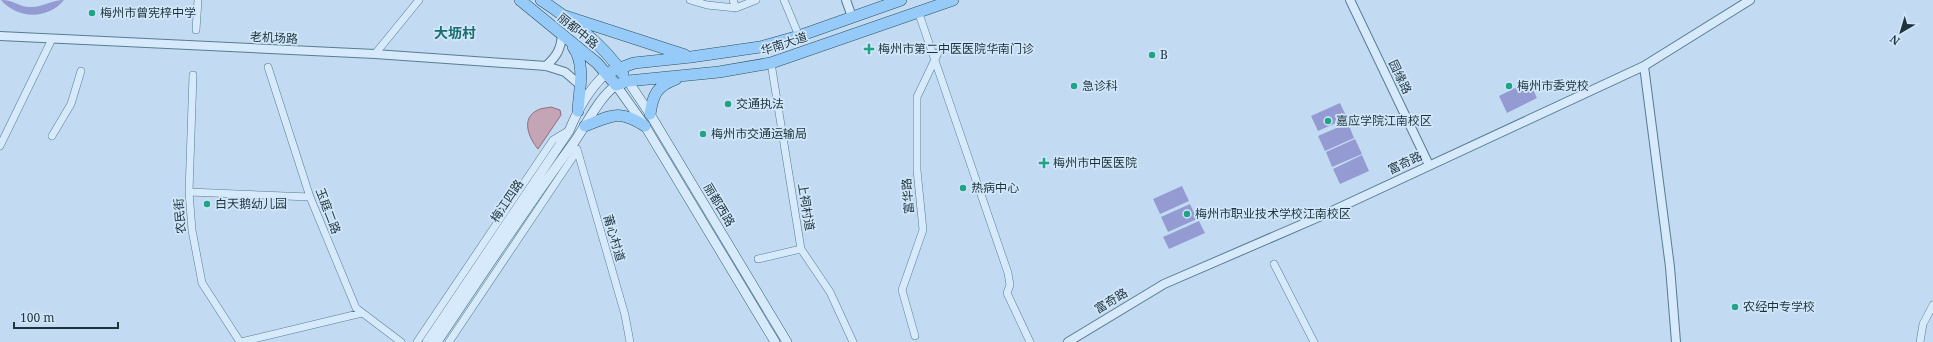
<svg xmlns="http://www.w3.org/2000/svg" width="1933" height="342" viewBox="0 0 1933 342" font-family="'Noto Serif','Noto Sans SC',serif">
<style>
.green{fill:#949bd2}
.water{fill:#c4a5b5;stroke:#946a7e}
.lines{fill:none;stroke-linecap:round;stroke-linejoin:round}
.minor-casing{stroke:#577d8e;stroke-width:8}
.tertiary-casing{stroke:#577d8e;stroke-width:10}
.secondary-casing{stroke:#3a6170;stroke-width:10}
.primary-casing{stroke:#2c505c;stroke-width:12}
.minor{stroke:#d6eafc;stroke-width:7}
.tertiary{stroke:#d6eafc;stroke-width:8}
.secondary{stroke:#d6eafc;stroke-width:9}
.primary{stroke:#96cbf9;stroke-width:11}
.poi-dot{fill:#21a385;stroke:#d2e6f9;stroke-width:1.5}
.labels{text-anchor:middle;stroke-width:3.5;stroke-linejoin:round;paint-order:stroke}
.poi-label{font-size:12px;fill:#1d343d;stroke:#d2e6f9;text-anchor:start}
.street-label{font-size:12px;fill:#1d343d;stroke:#d2e6f9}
.quarter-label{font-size:14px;font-weight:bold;fill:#186e6c;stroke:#d2e6f9}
</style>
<rect width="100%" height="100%" fill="#c2dbf2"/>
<!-- green -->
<path class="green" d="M 1,0 C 15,0 18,7 31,7 C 43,7 52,0 64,0 C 48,20 17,19 1,0 Z
M 1529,81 L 1537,98 L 1507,113 L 1499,96 Z
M 1340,103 L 1347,118 L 1318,131 L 1311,116 Z
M 1348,123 L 1354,138 L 1325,151 L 1318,136 Z
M 1355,139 L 1362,154 L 1332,167 L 1326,152 Z
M 1362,155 L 1369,171 L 1340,184 L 1333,169 Z
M 1182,186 L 1189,201 L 1160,214 L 1153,199 Z
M 1190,204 L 1197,219 L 1168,232 L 1161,217 Z
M 1199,221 L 1205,233 L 1169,249 L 1163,237 Z"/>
<!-- water -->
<path class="water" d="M 551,107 L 560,110 L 561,115 L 538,149 C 529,138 520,118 538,110 C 541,108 547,108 551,107 Z"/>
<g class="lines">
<!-- minor casing -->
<g class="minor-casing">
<path id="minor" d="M 690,0 L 707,5 L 736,8 L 756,0
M 733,0 L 736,8
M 784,0 L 799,36
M 918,11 L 1008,273 L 1010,285 L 1007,293 L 1030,342
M 196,30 L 198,0
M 375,54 L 419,0
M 771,63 L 801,249 L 830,292 L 853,342
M 268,67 L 310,197 L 356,308 L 401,342
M 193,75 L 189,192 L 192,230 L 202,283 L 240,342
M 52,136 L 71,104 L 81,71
M 0,146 L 52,39
M 577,149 L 625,315 L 630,342
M 189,192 L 310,197
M 758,259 L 801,249
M 1274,264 L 1314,342
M 915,336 L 902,290 L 923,230 L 917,170 L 917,97 L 938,53
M 241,342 L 362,313
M 417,342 L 553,140 L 568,131
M 449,342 L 577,151
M 1920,342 L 1923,324 L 1933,305"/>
</g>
<!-- tertiary casing -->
<g class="tertiary-casing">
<path id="tertiary" d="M 846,0 L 852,17
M 1350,0 L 1429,165
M 0,36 L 375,54 L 546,66 L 565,72 L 580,85
M 546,66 C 557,56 561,49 562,34
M 1644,66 L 1670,267 L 1676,342
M 1068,342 L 1164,284 L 1319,217 L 1644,66 L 1750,0"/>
</g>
<!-- secondary casing -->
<g class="secondary-casing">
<path id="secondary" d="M 628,81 L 650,114 L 787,342
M 427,342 L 569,131 C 578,110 589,88 607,73
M 437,342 C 482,275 527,206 575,141 C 588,122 598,99 616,85 L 645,126 L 775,342"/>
</g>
<!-- primary casing -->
<g class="primary-casing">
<path id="primary" d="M 520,0 L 597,63 L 616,85 L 628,81 L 719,72 L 771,63 L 953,0
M 541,0 C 571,20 603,44 623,74
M 565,16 L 685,55
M 573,47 C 586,64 579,90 578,111
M 607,73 L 634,63 L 691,57 L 760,47 L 799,36 L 901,0
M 650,114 C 653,94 657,86 676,79
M 585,126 C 613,115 619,109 645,126"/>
</g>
<!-- minor -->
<use href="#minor" class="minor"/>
<!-- tertiary -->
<use href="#tertiary" class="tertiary"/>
<!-- secondary -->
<use href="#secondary" class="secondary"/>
<!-- primary -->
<use href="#primary" class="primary"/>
</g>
<!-- markers -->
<g class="poi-dot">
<circle cx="92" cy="13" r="4"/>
<path d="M867 43h4v4h4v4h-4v4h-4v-4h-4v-4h4z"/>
<circle cx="1152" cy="55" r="4"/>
<circle cx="1074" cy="86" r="4"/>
<circle cx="1509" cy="86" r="4"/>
<circle cx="728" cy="104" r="4"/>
<circle cx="1328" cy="121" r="4"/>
<circle cx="703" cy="134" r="4"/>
<path d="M1042 157h4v4h4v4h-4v4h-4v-4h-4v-4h4z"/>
<circle cx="963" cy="188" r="4"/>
<circle cx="207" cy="204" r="4"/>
<circle cx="1187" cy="214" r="4"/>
<circle cx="1735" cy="307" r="4"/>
</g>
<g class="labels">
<!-- poi labels -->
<g class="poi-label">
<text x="100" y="17">梅州市曾宪梓中学</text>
<text x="878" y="53">梅州市第二中医医院华南门诊</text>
<text x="1160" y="59">B</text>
<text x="1082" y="90">急诊科</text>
<text x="1517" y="90">梅州市委党校</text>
<text x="736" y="108">交通执法</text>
<text x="1336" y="125">嘉应学院江南校区</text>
<text x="711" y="138">梅州市交通运输局</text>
<text x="1053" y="167">梅州市中医医院</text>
<text x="971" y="192">热病中心</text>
<text x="215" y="208">白天鹅幼儿园</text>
<text x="1195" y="218">梅州市职业技术学校江南校区</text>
<text x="1743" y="311">农经中专学校</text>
</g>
<!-- street labels -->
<g class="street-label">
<text transform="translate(578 31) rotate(39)" y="4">丽都中路</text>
<text transform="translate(274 38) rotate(3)" y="4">老机场路</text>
<text transform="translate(784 44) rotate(-18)" y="4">华南大道</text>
<text transform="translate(1400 77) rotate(64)" y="4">园缘路</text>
<text transform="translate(1405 163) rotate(-25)" y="4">富奇路</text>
<text transform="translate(908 196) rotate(-95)" y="4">富华路</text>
<text transform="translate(507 201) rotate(-56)" y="4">梅江四路</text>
<text transform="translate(719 205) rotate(59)" y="4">丽都西路</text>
<text transform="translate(806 207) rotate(81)" y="4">上祠村道</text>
<text transform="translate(328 211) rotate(69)" y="4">玉庭二路</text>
<text transform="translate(180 216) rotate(-95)" y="4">农民街</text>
<text transform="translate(614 238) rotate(74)" y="4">莆心村道</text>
<text transform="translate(1111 301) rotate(-31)" y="4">富奇路</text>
</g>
<!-- quarter labels -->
<g class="quarter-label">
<text x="455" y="38">大坜村</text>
</g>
</g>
<!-- north arrow -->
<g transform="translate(1901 32) rotate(218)" stroke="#d2e6f9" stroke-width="3" paint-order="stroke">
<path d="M0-3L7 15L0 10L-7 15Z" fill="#1d343d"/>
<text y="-6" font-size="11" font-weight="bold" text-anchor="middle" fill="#1d343d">N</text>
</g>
<!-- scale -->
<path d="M14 322v6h104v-6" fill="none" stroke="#1d343d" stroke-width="2"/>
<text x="20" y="322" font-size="12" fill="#1d343d" stroke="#d2e6f9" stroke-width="3" paint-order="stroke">100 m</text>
</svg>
